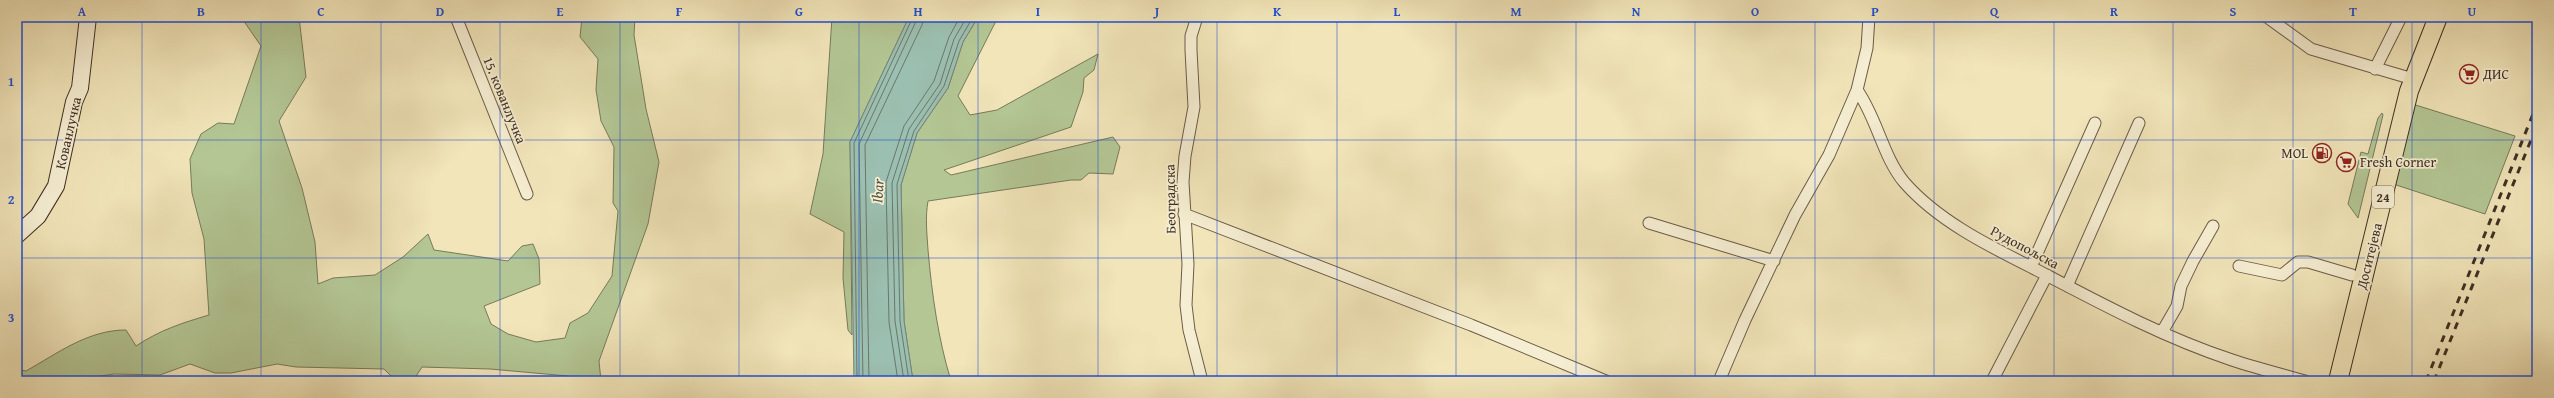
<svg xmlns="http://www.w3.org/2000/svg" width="2554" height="398" viewBox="0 0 2554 398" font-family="'Gentium Book Plus',serif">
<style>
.green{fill:#b3c694;stroke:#787a5c}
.water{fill:#9bbfb0;stroke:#768578}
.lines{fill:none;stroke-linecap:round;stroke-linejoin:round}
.shore{stroke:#6c776a;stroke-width:1}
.street-casing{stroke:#6b5c48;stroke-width:13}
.secondary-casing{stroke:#3e2f23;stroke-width:18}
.primary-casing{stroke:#3e2f23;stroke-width:20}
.street{stroke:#f6eed2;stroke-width:11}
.secondary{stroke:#f6eed2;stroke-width:16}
.primary{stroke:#f1e5b9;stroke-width:18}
.rail{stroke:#3e2f23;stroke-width:3;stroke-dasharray:7 7;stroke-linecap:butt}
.grid{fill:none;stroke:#1d4ed8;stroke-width:1;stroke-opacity:0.55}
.labels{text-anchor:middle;stroke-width:3.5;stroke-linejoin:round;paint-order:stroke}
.shield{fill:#f6eed2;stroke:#756858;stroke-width:1}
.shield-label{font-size:13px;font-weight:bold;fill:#3e2f23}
.poi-label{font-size:14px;fill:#3e2f23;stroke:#f6eed2;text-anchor:start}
.street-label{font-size:14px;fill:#3e2f23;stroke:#f6eed2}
.water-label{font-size:15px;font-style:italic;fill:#555346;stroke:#f6eed2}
.neatline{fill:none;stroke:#1d4ed8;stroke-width:1.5}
.grid-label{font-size:13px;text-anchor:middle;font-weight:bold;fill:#1d4ed8}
</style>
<rect width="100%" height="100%" fill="#f1e5b9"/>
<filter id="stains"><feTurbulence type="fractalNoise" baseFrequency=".005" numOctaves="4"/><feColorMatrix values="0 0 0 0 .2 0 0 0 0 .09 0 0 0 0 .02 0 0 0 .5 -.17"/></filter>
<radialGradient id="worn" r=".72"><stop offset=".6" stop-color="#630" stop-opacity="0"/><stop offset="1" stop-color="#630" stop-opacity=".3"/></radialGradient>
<!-- green -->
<path class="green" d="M 241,17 L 299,17 L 306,77 L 279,121 L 302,188 L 315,242 L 318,284 L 333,278 L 375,275 L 403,257 L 428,234 L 434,250 L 508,261 L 522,246 L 533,244 L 539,259 L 540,284 L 484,306 L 491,324 L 508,334 L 536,342 L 565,338 L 570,323 L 588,313 L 612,276 L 618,211 L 613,203 L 614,147 L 601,121 L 596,90 L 598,59 L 580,37 L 582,17 L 635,17 L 634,35 L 646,109 L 659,162 L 648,224 L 599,361 L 601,381 L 571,381 L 568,376 L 490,369 L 422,367 L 413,381 L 391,376 L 384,369 L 296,367 L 277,364 L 231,373 L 215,373 L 190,364 L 160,375 L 114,374 L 88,378 L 85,381 L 17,381 L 17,369 L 26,371 C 58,353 88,330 126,330 L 136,346 C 160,330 182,323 209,315 L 204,239 L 192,193 L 190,159 L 201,134 L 218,123 L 234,124 L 261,46 Z
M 832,17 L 909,17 L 850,142 L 852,335 L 848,330 L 843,278 L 844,232 L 810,214 L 823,154 Z
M 978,17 L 998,17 L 958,96 L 970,115 L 997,110 L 1098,54 L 1094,70 L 1084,78 L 1083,92 L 1071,127 L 944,170 L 951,175 L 1113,137 L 1120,147 L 1113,174 L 1089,173 L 1081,180 L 1071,180 L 928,201 C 925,218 927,234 928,250 C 932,295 938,338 951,381 L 913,381 L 904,321 L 901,185 L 917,133 L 948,88 L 963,42 Z
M 2406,102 L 2515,136 L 2485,214 L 2387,182 Z
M 2382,113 L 2383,115 L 2358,218 L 2348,204 L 2361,152 L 2368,154 L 2378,118 Z"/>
<!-- water -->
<path class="water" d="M 909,17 L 978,17 L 963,42 L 948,88 L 917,133 L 901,185 L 904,321 L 913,381 L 854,381 L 850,142 Z"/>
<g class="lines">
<!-- shore -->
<path class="shore" d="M 857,381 L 854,143 L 913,17
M 863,381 L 859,144 L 918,17
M 869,381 L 865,145 L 922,25 L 924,17
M 898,381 L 889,322 L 886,182 L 904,126 L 934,81 L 949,37 L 960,17
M 904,381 L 895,321 L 892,183 L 909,129 L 940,84 L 954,39 L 967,17
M 909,381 L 900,321 L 897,184 L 914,131 L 944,86 L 959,41 L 973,17"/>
<!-- street casing -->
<g class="street-casing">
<path id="street" d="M 456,17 L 527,194
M 1197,17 L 1191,36 L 1191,50 L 1194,107 L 1185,156 L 1183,182 L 1188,264 L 1186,305 L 1189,330 L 1202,381
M 2267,17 L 2311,49 L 2413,79
M 2375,69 L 2401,17
M 1857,90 L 1867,48 L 1869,17
M 1184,214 L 1471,325 L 1606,381
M 1649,223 L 1774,261
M 2239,266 L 2282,275 L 2298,262 L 2308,262 L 2352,275
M 2031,267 L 2095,123
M 2067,286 L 2139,123
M 2162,332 L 2177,306 L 2181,286 L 2193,261 L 2213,226
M 1719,381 L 1745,320 L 1795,215 L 1829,155 L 1857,90 C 1877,118 1883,157 1904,182 C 1937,220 1987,245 2031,267 C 2096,301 2162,337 2232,360 C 2256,368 2280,374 2305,381
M 1992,381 L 2047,275"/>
</g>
<!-- secondary casing -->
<g class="secondary-casing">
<path id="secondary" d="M 17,235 L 38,216 L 56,186 L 74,102 L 80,88 L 88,17"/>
</g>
<!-- primary casing -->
<g class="primary-casing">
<path id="primary" d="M 2338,381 L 2409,91 L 2438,17"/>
</g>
<!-- street -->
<use href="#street" class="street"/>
<!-- secondary -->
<use href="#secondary" class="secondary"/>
<!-- primary -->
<use href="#primary" class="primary"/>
<!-- rail -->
<path class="rail" d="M 2426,381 L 2537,104
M 2434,381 L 2537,125"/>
</g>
<!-- grid -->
<path class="grid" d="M 142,17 L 142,381M 261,17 L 261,381M 381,17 L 381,381M 500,17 L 500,381M 620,17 L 620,381M 739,17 L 739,381M 859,17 L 859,381M 978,17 L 978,381M 1098,17 L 1098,381M 1217,17 L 1217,381M 1337,17 L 1337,381M 1456,17 L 1456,381M 1576,17 L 1576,381M 1695,17 L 1695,381M 1815,17 L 1815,381M 1934,17 L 1934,381M 2054,17 L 2054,381M 2173,17 L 2173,381M 2293,17 L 2293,381M 2412,17 L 2412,381M 17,140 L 2537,140M 17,258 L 2537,258"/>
<!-- icons -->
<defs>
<g id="supermarket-ring" transform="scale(1)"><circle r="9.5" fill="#f6eed2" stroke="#8f2418" stroke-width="1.5"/><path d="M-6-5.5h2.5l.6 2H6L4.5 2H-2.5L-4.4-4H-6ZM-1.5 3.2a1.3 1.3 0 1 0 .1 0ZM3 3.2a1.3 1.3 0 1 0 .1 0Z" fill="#8f2418"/></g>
<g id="fuel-ring" transform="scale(1)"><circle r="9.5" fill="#f6eed2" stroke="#8f2418" stroke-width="1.5"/><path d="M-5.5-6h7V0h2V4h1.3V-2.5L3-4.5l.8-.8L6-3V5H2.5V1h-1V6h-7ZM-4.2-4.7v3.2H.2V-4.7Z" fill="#8f2418"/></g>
</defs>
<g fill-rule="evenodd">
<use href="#supermarket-ring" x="2469" y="74"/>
<use href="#fuel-ring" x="2322" y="153"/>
<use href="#supermarket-ring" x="2346" y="162"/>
</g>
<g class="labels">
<!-- shield labels -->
<rect class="shield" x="2372" y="186" width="22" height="22" rx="3"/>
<g class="shield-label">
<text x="2383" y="202">24</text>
</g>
<!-- poi labels -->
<g class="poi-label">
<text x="2483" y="79">ДИС</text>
<text x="2308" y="158" text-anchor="end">MOL</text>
<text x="2360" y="167">Fresh Corner</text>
</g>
<!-- street labels -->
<g class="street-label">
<text transform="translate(505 100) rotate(68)" y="5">15. кованлучка</text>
<text transform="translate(68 133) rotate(-77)" y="5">Кованлучка</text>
<text transform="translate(1170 199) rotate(-91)" y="5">Београдска</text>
<text transform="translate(2025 247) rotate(28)" y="5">Рудопољска</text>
<text transform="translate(2369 256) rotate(-76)" y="5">Доситејева</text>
</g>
<!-- water labels -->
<g class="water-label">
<text transform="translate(878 191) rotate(-87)" y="5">Ibar</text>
</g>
</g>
<!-- margin -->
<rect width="2554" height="398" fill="none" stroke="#f1e5b9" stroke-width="44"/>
<rect x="22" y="22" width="2510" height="354" class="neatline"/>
<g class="grid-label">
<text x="82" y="16">A</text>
<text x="201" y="16">B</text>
<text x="321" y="16">C</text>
<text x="440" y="16">D</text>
<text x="560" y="16">E</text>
<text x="679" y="16">F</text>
<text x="799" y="16">G</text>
<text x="918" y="16">H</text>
<text x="1038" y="16">I</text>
<text x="1157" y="16">J</text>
<text x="1277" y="16">K</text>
<text x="1397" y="16">L</text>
<text x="1516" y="16">M</text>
<text x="1636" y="16">N</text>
<text x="1755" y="16">O</text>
<text x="1875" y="16">P</text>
<text x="1994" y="16">Q</text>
<text x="2114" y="16">R</text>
<text x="2233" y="16">S</text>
<text x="2353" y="16">T</text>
<text x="2472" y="16">U</text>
<text x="11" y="86">1</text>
<text x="11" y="204">2</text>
<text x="11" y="322">3</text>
</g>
<rect width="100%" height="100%" filter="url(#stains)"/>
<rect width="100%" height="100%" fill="url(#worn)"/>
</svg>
